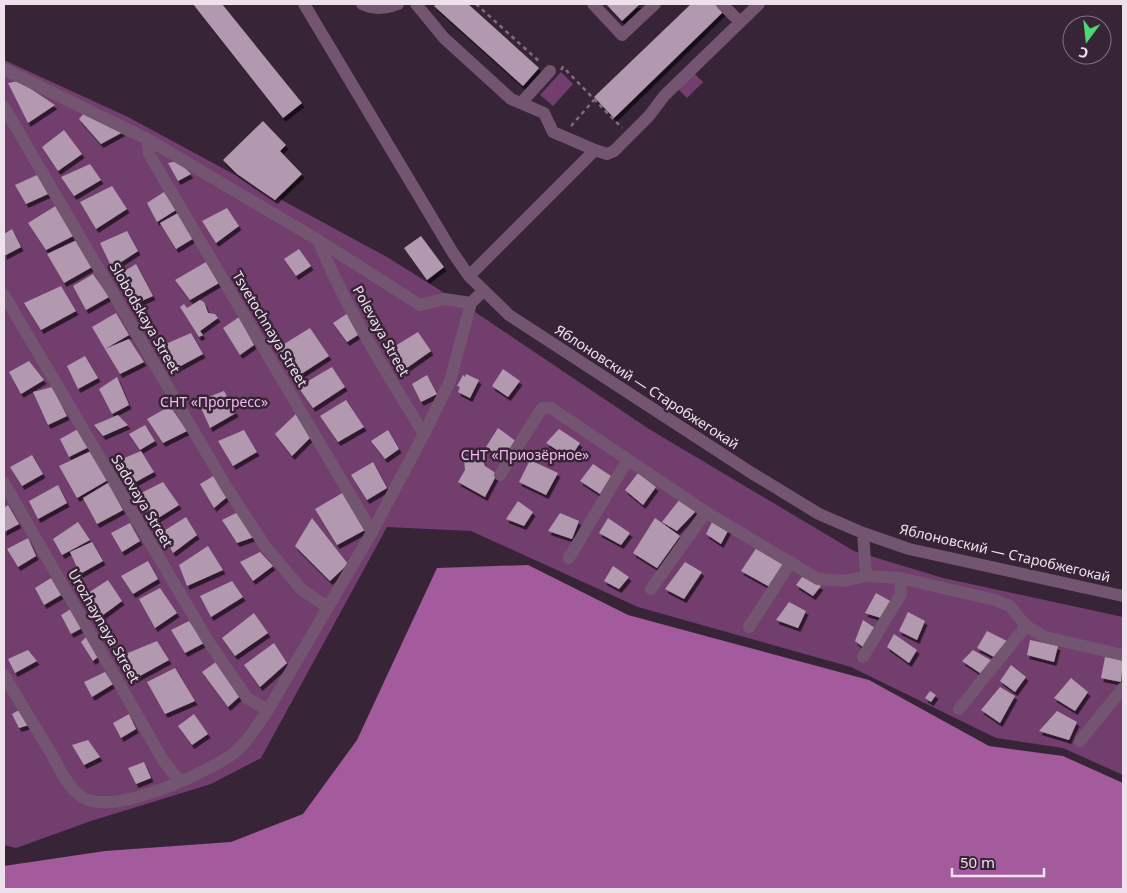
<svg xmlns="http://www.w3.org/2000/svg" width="1127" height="893" viewBox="0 0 1127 893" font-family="'Noto Sans',sans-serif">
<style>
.green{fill:#723e6e}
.water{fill:#a35b9e}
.building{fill:#b299af;filter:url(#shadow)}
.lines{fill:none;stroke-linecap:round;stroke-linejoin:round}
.path{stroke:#7f6e7e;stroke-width:2.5;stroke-dasharray:4 4;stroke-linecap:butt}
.minor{stroke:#745571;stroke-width:12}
.labels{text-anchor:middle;stroke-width:5;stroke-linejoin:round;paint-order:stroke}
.street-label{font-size:14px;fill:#eee1ec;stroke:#382437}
.park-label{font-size:14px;fill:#f5bbef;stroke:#382437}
</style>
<defs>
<filter id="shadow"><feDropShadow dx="2.5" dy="4" stdDeviation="0" flood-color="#0009"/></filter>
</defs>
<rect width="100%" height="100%" fill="#382437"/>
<!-- green -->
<path class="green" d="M 4,60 L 128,117 L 387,257 L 478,314 L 649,429 L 854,551 L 943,578 L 1123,617 L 1123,775 L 1063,748 L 996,738 L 851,667 L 638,607 L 471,531 L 387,527 L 261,758 L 211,784 L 91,821 L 16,848 L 4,845 Z
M 561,72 L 573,84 L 553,106 L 540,95 Z
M 693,72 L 703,82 L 687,98 L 677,88 Z"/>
<!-- water -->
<path class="water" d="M 528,565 L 628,615 L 869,680 L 989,746 L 1063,756 L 1123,783 L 1123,889 L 4,889 L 4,866 L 105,851 L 231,842 L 303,814 L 357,740 L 437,568 Z"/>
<!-- building -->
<path class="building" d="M 193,4 L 222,4 L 302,103 L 283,118 Z
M 437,4 L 468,4 L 539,68 L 523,86 L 434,6 Z
M 606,4 L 640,4 L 622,21 Z
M 691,4 L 715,4 L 723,12 L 614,118 L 594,97 Z
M 19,81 L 55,105 L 28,123 L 8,83 Z
M 85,112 L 123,132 L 101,144 L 79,119 Z
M 263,121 L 286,145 L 280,151 L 302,174 L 275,200 L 237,174 L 223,160 Z
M 64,130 L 82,154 L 58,171 L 42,147 Z
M 178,161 L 191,174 L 178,181 L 168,163 Z
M 90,164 L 101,180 L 74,196 L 61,177 Z
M 37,175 L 48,194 L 26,204 L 15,185 Z
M 112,186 L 127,209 L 96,229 L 80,202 Z
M 164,192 L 176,210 L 157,222 L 147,203 Z
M 57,205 L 75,235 L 46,250 L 28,223 Z
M 227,208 L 239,226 L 216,243 L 202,221 Z
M 178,213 L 194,238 L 176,249 L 160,223 Z
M 12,229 L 21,247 L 4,256 L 4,234 Z
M 127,231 L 138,251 L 112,268 L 100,243 Z
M 421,236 L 444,267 L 427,280 L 404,248 Z
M 77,240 L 92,267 L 64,283 L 47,254 Z
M 299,249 L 311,266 L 296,276 L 284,259 Z
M 206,262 L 219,283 L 190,300 L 175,280 Z
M 136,264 L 153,296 L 137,303 L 118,275 Z
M 93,274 L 109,297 L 86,310 L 73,286 Z
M 61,286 L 76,311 L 41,330 L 24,303 Z
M 200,300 L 204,302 L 208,313 L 215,314 L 218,318 L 200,331 L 203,335 L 199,337 L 180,307 L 184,304 L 187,308 Z
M 116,313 L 129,335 L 105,349 L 92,327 Z
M 348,313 L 361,333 L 347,342 L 333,323 Z
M 239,317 L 254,345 L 240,355 L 223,328 Z
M 310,328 L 329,356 L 295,378 L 276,349 Z
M 418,332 L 431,351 L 401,372 L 387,351 Z
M 191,333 L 203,354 L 175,369 L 161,346 Z
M 129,339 L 144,362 L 120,374 L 105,349 Z
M 85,356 L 98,378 L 78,389 L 67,366 Z
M 29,361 L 44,380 L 21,394 L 9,372 Z
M 332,367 L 345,387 L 313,408 L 298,387 Z
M 503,369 L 520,381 L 508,397 L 492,386 Z
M 466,374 L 479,380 L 470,398 L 458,392 L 460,387 L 457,386 L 463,375 L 465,377 Z
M 427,375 L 437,394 L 421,402 L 412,384 Z
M 117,377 L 129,405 L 112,414 L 99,389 Z
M 52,387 L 67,416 L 48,425 L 33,392 Z
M 224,391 L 236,413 L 210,428 L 198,401 Z
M 346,400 L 364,427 L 338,442 L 320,416 Z
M 170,406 L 187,431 L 163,443 L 147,419 Z
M 296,414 L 310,438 L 292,456 L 275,434 Z
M 118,415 L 128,425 L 103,436 L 94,425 Z
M 145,425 L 155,441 L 140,450 L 129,434 Z
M 498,428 L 517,442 L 505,460 L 486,447 Z
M 78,429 L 89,447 L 69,457 L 60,439 Z
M 559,429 L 580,443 L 570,458 L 546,443 Z
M 244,430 L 257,452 L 233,466 L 218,441 Z
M 388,430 L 399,449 L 385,459 L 371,441 Z
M 91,451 L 108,480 L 77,498 L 59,466 Z
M 141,451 L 154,472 L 134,483 L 122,459 Z
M 32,455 L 43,474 L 22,486 L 10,467 Z
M 481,455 L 485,466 L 497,474 L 485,497 L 458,482 L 465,470 L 464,459 Z
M 530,460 L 558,473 L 546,495 L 519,482 Z
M 373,462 L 387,488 L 367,500 L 351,475 Z
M 593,464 L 611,476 L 600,494 L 580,481 Z
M 638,473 L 656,487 L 643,505 L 625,490 Z
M 215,475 L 227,497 L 214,508 L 200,484 Z
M 163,482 L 179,505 L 155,520 L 139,494 Z
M 108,483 L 123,510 L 97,524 L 83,498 Z
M 58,485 L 67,503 L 38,519 L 29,501 Z
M 344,492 L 365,530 L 337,545 L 315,509 Z
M 680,499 L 696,511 L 677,531 L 662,522 Z
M 518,501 L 533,512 L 524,526 L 506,519 Z
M 8,505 L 19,524 L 4,532 L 4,508 Z
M 238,512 L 254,537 L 237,543 L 222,520 Z
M 560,513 L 579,521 L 572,539 L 548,531 Z
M 186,517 L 197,535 L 173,553 L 162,532 Z
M 312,518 L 348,564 L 330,581 L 295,546 Z
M 608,518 L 630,533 L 621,545 L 599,533 Z
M 655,518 L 680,536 L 657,568 L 633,553 Z
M 713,520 L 729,529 L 721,544 L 706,534 Z
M 78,522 L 90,540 L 62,555 L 53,539 Z
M 130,523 L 140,541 L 122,552 L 111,533 Z
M 28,538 L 36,556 L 18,567 L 7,549 Z
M 92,542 L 103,561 L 80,574 L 70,552 Z
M 208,546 L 223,570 L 187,586 L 179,565 Z
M 757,547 L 785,563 L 770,587 L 741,571 Z
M 260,552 L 273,566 L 253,581 L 240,562 Z
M 148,561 L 158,579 L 133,594 L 121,576 Z
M 685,562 L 702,572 L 684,599 L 665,589 Z
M 613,566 L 629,577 L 619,589 L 604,581 Z
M 802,577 L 821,586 L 813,596 L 796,585 Z
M 51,578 L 61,595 L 44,605 L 35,588 Z
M 108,580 L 122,601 L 99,618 L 85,595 Z
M 232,581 L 243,597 L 211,617 L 200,596 Z
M 160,588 L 177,613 L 155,628 L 139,599 Z
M 876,593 L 892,602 L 881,618 L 865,613 Z
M 789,602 L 806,611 L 798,628 L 776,620 Z
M 71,609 L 82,628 L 71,634 L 61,615 Z
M 908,612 L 925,621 L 917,640 L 899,631 Z
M 254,613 L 268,633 L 235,656 L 222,638 Z
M 863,620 L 875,628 L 863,647 L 855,641 Z
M 189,621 L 204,643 L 185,653 L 171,630 Z
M 987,631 L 1009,642 L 996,658 L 977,648 Z
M 894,634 L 917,650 L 909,663 L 887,647 Z
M 88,635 L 100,655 L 93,661 L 81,642 Z
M 1030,640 L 1058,646 L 1054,662 L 1027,655 Z
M 157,641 L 169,660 L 138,677 L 123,655 Z
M 274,643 L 287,663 L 260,687 L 244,665 Z
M 28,650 L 37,661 L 15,673 L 8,659 Z
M 973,650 L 994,662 L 983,675 L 962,661 Z
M 1105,657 L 1123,660 L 1121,682 L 1101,678 Z
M 216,662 L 240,696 L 228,707 L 202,672 Z
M 1011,665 L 1026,677 L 1015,692 L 1000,681 Z
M 175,668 L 195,701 L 165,714 L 147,682 Z
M 105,672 L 113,684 L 92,697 L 84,682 Z
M 1071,678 L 1088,692 L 1075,711 L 1054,698 Z
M 1000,687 L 1015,696 L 1000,723 L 981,710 Z
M 930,691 L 936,695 L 931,702 L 925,698 Z
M 19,710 L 29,725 L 19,728 L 12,714 Z
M 1057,711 L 1077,722 L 1069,740 L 1039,731 Z
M 129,714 L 136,729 L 121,738 L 113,723 Z
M 194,714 L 208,734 L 192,745 L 178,726 Z
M 88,740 L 100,757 L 84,765 L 72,745 Z
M 144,762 L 151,778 L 136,784 L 128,768 Z"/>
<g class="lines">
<!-- path -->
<path class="path" d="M 476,4 L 541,63
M 561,70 L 563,67 L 622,128
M 571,126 L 594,100"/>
<!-- minor -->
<path class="minor" d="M 304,4 L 453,253 L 469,276 L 509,315 L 750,472 L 819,514 L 863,533 L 909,549 L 1123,596
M 362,4 C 374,10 385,9 398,4
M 416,4 L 444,38 L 511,99 L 544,113 L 553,132 L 595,150 L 469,276
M 593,4 L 622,35 L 655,4
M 722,4 L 740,22
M 4,69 L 147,139 L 318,240 L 420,305 L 444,299 L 471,303
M 521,103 L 550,71
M 4,107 L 227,488 L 265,546 L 301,589 L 327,607
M 147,139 L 149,154 L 372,532
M 595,150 L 607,154 L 614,151 L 649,116 L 664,96 L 759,4
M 318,240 C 346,308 385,371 424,434
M 4,295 L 210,644 L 247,698 L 268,710
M 500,475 L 542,408 L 551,408 L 706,512 L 818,579 L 844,581 L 866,576 L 900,578 L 995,600 L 1010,606 L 1026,626 L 1045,637 L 1123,655
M 4,483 L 163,760 L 180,782
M 863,533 L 866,576
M 569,558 L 627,461
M 651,589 L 706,512
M 749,627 L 791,562
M 863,657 L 901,594 L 900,578
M 4,675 C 19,701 35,727 51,753 C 59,767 66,784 78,794 C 106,821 202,774 230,756 C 246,745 257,726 268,710 L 372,532 L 424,434 L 450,381 L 471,303 L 483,291
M 959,709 L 1026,626
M 1080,741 L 1123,688"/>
</g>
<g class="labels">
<!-- street labels -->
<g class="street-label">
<text transform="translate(145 318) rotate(60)" y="5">Slobodskaya Street</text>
<text transform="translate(270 329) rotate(59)" y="5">Tsvetochnaya Street</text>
<text transform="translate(381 331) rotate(61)" y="5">Polevaya Street</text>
<text transform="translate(647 387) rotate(33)" y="5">Яблоновский — Старобжегокай</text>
<text transform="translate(142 501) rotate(59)" y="5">Sadovaya Street</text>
<text transform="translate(1005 553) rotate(13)" y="5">Яблоновский — Старобжегокай</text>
<text transform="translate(104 626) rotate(60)" y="5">Urozhaynaya Street</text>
</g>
<!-- park labels -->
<g class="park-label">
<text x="214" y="407">СНТ «Прогресс»</text>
<text x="525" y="460">СНТ «Приозёрное»</text>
</g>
</g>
<!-- border -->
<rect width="1127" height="893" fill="none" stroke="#eee1ec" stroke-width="10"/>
<!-- north arrow -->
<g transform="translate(1087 40) rotate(195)"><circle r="24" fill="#382437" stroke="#81707f"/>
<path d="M0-4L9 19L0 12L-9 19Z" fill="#4dd676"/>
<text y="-8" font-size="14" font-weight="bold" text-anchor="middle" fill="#eee1ec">С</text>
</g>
<!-- scale -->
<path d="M952 868v8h92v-8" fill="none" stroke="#eee1ec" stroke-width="2.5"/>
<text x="960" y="868" font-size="15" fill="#eee1ec" stroke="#382437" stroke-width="4" paint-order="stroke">50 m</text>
</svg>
